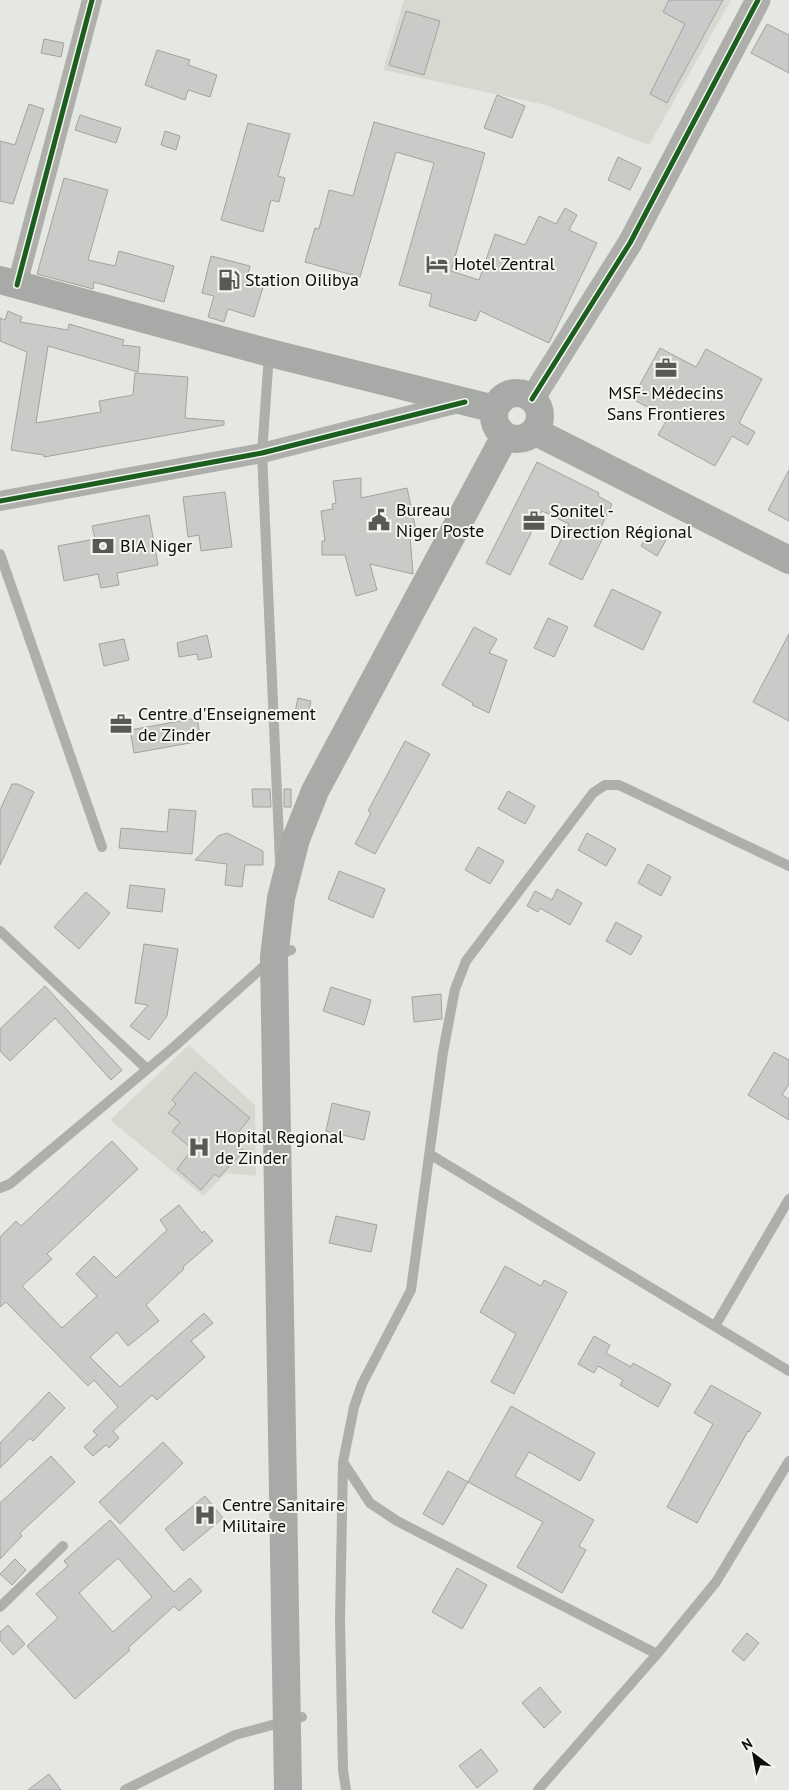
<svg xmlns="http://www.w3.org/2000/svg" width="789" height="1790" viewBox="0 0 789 1790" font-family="'PT Sans',sans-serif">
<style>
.built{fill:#d7d9d0}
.building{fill:#c9cbc8;stroke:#a1a3a0;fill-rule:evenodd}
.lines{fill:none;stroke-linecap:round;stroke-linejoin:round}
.service{stroke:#aeaeab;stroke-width:10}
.minor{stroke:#aeaeab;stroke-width:20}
.tertiary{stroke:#aeaeab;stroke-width:25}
.trunk{stroke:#a8aaa7;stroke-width:28}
.cycleway-casing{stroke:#f3f5ee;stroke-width:8}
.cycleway{stroke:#1b5e20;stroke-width:5}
.labels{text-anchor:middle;stroke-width:4;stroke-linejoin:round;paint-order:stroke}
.poi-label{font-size:18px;fill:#0c0d0a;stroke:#f3f5ee;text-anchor:start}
</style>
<rect width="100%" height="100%" fill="#e5e7e2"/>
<!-- built -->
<path class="built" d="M 404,0 L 731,0 L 649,145 L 546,105 L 383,70 Z
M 189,1045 L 255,1105 L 256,1176 L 227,1173 L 203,1196 L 110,1120 Z"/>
<!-- building -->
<path class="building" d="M 669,0 L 723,0 L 667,103 L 650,94 L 685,24 L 663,12 Z
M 406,11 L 440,21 L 424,75 L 389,65 Z
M 767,24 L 789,35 L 789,73 L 751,53 Z
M 44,39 L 64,43 L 61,57 L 41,53 Z
M 157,50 L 190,60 L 188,65 L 217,75 L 210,97 L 188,90 L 185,100 L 145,85 Z
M 497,95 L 525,106 L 512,138 L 484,128 Z
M 29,104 L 44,109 L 13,204 L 0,201 L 0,141 L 15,145 Z
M 80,115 L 121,128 L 116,143 L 75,130 Z
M 374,122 L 485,153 L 451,271 L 479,280 L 495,234 L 525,245 L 539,216 L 556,224 L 565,208 L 577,215 L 569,230 L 597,243 L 549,343 L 480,311 L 476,321 L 429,306 L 432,294 L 399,285 L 434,163 L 396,152 L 360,277 L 305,262 L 315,228 L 319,229 L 329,190 L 353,196 Z
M 248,123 L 290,134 L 278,176 L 285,178 L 279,202 L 271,200 L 263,232 L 221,220 Z
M 165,131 L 180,136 L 176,150 L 161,145 Z
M 618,157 L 641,168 L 630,190 L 608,180 Z
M 64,178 L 108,190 L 88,260 L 115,266 L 119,251 L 174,266 L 164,302 L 94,282 L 93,289 L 37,274 Z
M 211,256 L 250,266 L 246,282 L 263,287 L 254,317 L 228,309 L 224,322 L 208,317 L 214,296 L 202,293 Z
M 8,311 L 22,317 L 20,322 L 68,330 L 69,324 L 124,340 L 122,345 L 140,347 L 138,372 L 48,346 L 36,423 L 101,412 L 99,401 L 133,395 L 135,373 L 188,377 L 185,418 L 224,421 L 224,425 L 44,457 L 44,455 L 11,450 L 27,352 L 0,341 L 0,318 L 5,320 Z
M 660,348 L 696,367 L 706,349 L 762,379 L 739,423 L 755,432 L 748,445 L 732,436 L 715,466 L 658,435 L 668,418 L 632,399 Z
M 537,462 L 599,493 L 598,496 L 612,504 L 600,529 L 606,532 L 582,580 L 549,564 L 569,524 L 542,511 L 510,575 L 486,563 Z
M 789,470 L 789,521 L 768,510 Z
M 361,478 L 361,498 L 407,488 L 417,535 L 410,536 L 413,574 L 370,564 L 377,590 L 356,596 L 345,555 L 322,555 L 322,541 L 325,541 L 321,511 L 333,509 L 332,504 L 336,503 L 333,481 Z
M 225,492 L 232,547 L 201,551 L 199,535 L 188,537 L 183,497 Z
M 149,515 L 158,565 L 117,573 L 119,585 L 101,588 L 98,574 L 64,581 L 58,546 L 95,539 L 92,526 Z
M 651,530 L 666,540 L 657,556 L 641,546 Z
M 612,589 L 661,612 L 643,650 L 594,626 Z
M 548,618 L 568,627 L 554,657 L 534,648 Z
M 474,627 L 497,639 L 489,653 L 507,660 L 489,713 L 472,705 L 473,703 L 442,685 Z
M 789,634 L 789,721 L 753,702 Z
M 207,635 L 212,657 L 198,660 L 197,654 L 179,657 L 177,643 Z
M 124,639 L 129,660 L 104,666 L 99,644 Z
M 298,698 L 311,701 L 307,718 L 294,717 Z
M 197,718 L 201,741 L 134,753 L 130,730 Z
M 405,741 L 430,754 L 375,854 L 355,844 L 371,813 L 368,811 Z
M 12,784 L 18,784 L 34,792 L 0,865 L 0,810 Z
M 252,789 L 270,789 L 271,807 L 253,807 Z
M 284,789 L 291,789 L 291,807 L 284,807 Z
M 508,791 L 535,806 L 525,824 L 498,809 Z
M 169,809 L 196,811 L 192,854 L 119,848 L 121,828 L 167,832 Z
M 227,833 L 263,851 L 263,865 L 245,865 L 242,887 L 225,885 L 227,864 L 195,860 L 218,836 Z
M 587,833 L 616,849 L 606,866 L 578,850 Z
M 478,847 L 504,861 L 490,884 L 465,870 Z
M 648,864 L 671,877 L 661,896 L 638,883 Z
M 339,871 L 385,889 L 373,918 L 328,899 Z
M 130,885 L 165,889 L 162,912 L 127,908 Z
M 557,889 L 582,903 L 570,925 L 540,908 L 538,912 L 527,906 L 535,891 L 552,900 Z
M 86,892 L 110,913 L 79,949 L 54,927 Z
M 616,922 L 642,936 L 631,955 L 606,941 Z
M 144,944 L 178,949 L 167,1016 L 149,1040 L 130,1026 L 148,1005 L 135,1003 Z
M 45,986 L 122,1070 L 111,1080 L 55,1018 L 10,1061 L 0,1051 L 0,1029 Z
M 331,987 L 371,1000 L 364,1025 L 323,1011 Z
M 441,994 L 442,1019 L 414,1022 L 412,997 Z
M 774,1052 L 789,1060 L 789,1084 L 782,1095 L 789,1099 L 789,1120 L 748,1095 Z
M 195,1072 L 250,1118 L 232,1140 L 244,1151 L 219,1177 L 215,1174 L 201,1190 L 177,1169 L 191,1151 L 189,1149 L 190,1147 L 172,1132 L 180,1122 L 168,1113 L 176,1104 L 172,1100 Z
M 332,1103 L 370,1112 L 364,1140 L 326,1131 Z
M 112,1141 L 138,1169 L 47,1254 L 52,1259 L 22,1286 L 62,1328 L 97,1296 L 76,1274 L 94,1256 L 116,1278 L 167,1230 L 160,1220 L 179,1205 L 202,1233 L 204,1231 L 213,1241 L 183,1267 L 184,1269 L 146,1305 L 159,1321 L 128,1346 L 117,1332 L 90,1357 L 120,1387 L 204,1313 L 213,1323 L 191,1341 L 205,1357 L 157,1400 L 152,1395 L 113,1431 L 119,1438 L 109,1448 L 106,1445 L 93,1456 L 84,1447 L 97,1435 L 93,1431 L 118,1407 L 94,1380 L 88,1386 L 6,1302 L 0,1307 L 0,1237 L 16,1221 L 21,1226 Z
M 336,1216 L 377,1225 L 371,1252 L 329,1243 Z
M 505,1266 L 541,1286 L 544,1280 L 567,1292 L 514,1394 L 491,1382 L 516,1334 L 480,1312 Z
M 594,1336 L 610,1345 L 606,1353 L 631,1367 L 633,1363 L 671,1384 L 658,1407 L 620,1385 L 623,1380 L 598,1366 L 594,1373 L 578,1364 Z
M 711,1385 L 761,1413 L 749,1432 L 748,1431 L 697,1523 L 667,1507 L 713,1424 L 694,1413 Z
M 49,1392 L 65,1408 L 33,1441 L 30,1438 L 0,1468 L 0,1443 Z
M 511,1406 L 595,1453 L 580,1481 L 529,1452 L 515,1476 L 594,1520 L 579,1546 L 586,1550 L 562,1593 L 517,1567 L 543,1522 L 468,1482 Z
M 163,1442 L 183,1463 L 120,1524 L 99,1502 Z
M 51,1456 L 75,1482 L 20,1533 L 22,1536 L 0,1559 L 0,1503 Z
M 448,1471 L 468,1482 L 443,1525 L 423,1514 Z
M 205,1496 L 223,1518 L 183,1551 L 165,1529 Z
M 110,1520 L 174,1592 L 190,1578 L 202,1591 L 179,1611 L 174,1606 L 128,1648 L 130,1650 L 75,1699 L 27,1646 L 58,1618 L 36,1594 L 68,1566 L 64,1561 ZM 118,1558 L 152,1597 L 113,1632 L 79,1593 Z
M 15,1559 L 26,1570 L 12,1585 L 0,1574 Z
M 457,1568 L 487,1585 L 462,1629 L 432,1612 Z
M 8,1625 L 25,1644 L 13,1655 L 0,1640 L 0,1632 Z
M 747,1633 L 759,1643 L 744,1661 L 732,1651 Z
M 540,1687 L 561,1712 L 544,1728 L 522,1703 Z
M 481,1749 L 498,1771 L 477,1788 L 459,1766 Z
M 49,1774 L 61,1790 L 28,1790 Z"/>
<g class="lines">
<!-- service -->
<path class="service" d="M 269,354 L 262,453 L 280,862
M 0,554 L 102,847
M 0,931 L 147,1069
M 431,1155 L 789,1371
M 0,1188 L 10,1184 L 175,1046 L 274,957 L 291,950
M 715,1326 L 789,1199
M 343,1462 L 370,1503 L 397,1521 L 657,1654
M 0,1607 L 63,1546
M 125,1790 L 235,1735 L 302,1717
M 346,1790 L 343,1770 L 340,1620 L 343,1462 L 354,1407 L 362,1384 L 411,1290 L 443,1052 L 455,989 L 466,961 L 593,793 L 605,785 L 619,785 L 789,866
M 538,1790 L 657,1654 L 716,1582 L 789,1461"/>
<!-- minor -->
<path class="minor" d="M 17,285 L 92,0
M 0,501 L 262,453 L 462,402"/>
<!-- tertiary -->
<path class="tertiary" d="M 532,399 L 630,243 L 758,0"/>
<!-- trunk -->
<path class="trunk" d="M 0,280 L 270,353 L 495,409
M494 416a23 23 0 1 1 46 0a23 23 0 1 1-46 0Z
M 534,431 L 789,560
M 288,1790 L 274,957 L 281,898 L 296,839 L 315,791 L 505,436"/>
<!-- cycleway casing -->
<g class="cycleway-casing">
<path id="cycleway" d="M 17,285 L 92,0
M 532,399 L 630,243 L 758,0
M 0,501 L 262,453 L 465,402"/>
</g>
<!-- cycleway -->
<use href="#cycleway" class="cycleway"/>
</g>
<!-- icons -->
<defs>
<g id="hotel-bare" transform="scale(1.725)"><path d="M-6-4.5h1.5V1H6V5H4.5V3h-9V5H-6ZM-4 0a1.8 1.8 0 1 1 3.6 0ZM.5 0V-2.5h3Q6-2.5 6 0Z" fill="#585956" stroke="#f3f5ee" stroke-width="2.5" paint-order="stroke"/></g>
<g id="fuel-bare" transform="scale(1.725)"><path d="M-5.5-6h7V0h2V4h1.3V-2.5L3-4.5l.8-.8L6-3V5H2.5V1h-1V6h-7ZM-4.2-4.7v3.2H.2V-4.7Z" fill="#585956" stroke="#f3f5ee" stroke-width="2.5" paint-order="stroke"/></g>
<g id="office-bare" transform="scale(1.725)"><path d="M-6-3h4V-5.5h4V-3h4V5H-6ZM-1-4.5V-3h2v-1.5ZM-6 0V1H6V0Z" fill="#585956" stroke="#f3f5ee" stroke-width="2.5" paint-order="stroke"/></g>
<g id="civic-bare" transform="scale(1.725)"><path d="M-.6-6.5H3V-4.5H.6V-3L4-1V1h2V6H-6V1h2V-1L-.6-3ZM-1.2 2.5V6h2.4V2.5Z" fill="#585956" stroke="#f3f5ee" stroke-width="2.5" paint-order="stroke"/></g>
<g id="bank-bare" transform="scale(1.725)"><path d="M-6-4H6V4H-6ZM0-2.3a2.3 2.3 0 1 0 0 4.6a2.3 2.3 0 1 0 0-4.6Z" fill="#585956" stroke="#f3f5ee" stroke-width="2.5" paint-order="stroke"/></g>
<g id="hospital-bare" transform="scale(1.725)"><path d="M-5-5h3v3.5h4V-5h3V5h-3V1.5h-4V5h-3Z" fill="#585956" stroke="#f3f5ee" stroke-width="2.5" paint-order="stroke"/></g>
</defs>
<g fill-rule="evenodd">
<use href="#hotel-bare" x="437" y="264"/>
<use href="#fuel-bare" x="229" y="280"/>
<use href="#office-bare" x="666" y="368"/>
<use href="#civic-bare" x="379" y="520"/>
<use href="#office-bare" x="534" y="521"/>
<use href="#bank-bare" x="103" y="546"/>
<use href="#office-bare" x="121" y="724"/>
<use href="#hospital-bare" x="199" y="1147"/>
<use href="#hospital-bare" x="205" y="1515"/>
</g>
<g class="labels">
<!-- poi labels -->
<g class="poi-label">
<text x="454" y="270">Hotel Zentral</text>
<text x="245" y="286">Station Oilibya</text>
<text x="666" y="399" text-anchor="middle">MSF- Médecins<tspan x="666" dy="21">Sans Frontieres</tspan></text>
<text x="396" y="516">Bureau<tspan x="396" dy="21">Niger Poste</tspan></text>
<text x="550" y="517">Sonitel -<tspan x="550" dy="21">Direction Régional</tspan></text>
<text x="120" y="552">BIA Niger</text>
<text x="138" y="720">Centre d'Enseignement<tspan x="138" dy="21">de Zinder</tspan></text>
<text x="215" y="1143">Hopital Regional<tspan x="215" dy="21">de Zinder</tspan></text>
<text x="222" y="1511">Centre Sanitaire<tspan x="222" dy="21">Militaire</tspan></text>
</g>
</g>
<!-- north arrow -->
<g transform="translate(754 1755) rotate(328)" stroke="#f3f5ee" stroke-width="4" paint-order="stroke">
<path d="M0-4L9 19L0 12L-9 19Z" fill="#0c0d0a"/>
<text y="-8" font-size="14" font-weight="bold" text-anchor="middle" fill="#0c0d0a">N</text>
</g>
</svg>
